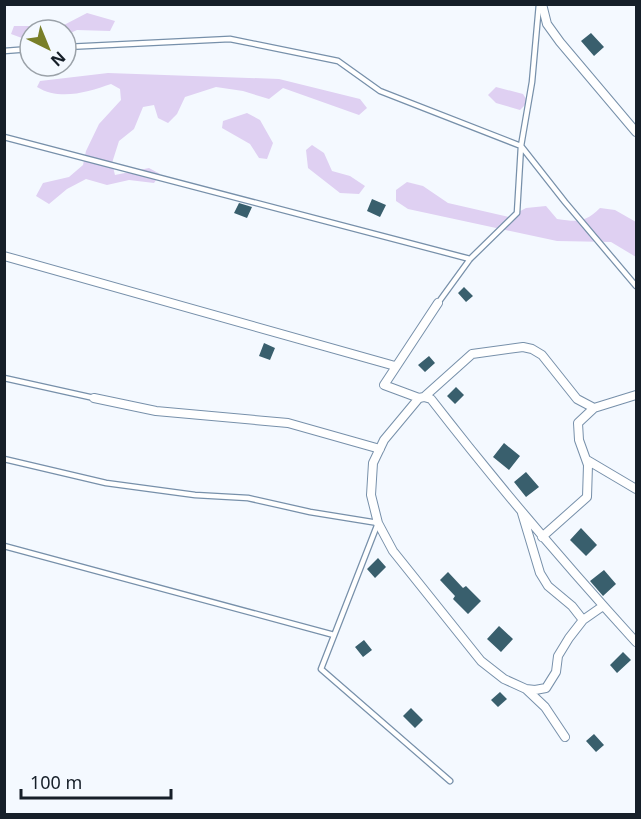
<svg xmlns="http://www.w3.org/2000/svg" width="641" height="819" viewBox="0 0 641 819" font-family="'Noto Sans',sans-serif">
<style>
.green{fill:#dfd0f2}
.building{fill:#395f6d}
.lines{fill:none;stroke-linecap:round;stroke-linejoin:round}
.service-casing{stroke:#7790aa;stroke-width:7}
.minor-casing{stroke:#7790aa;stroke-width:10}
.service{stroke:#fff;stroke-width:4.5}
.minor{stroke:#fff;stroke-width:8}
</style>
<rect width="100%" height="100%" fill="#f4f9ff"/>
<!-- green -->
<path class="green" d="M 87,13 L 115,21 L 110,31 L 77,30 L 66,35 L 66,30 L 30,30 L 30,41 L 11,34 L 14,26 L 62,26 Z
M 108,73 L 279,79 L 360,99 L 367,108 L 359,115 L 283,88 L 269,99 L 243,91 L 216,87 L 185,97 L 177,114 L 168,123 L 158,118 L 154,105 L 143,107 L 134,129 L 119,141 L 112,163 L 115,175 L 149,168 L 160,174 L 154,183 L 129,180 L 107,185 L 86,179 L 67,189 L 49,204 L 36,196 L 43,183 L 69,177 L 83,165 L 86,151 L 99,124 L 121,100 L 120,89 L 111,84 C 88,92 60,101 37,87 L 40,81 Z
M 496,87 L 523,94 L 528,102 L 520,110 L 496,103 L 488,95 Z
M 247,113 L 260,120 L 273,143 L 267,159 L 259,158 L 250,144 L 222,128 L 223,121 Z
M 312,145 L 324,153 L 332,171 L 350,176 L 365,186 L 359,194 L 340,193 L 308,168 L 306,150 Z
M 407,182 L 423,186 L 448,203 L 509,217 L 526,208 L 546,206 L 557,219 C 579,222 584,223 600,208 L 615,210 L 636,222 L 636,257 L 611,242 L 557,241 L 408,209 L 396,201 L 396,190 Z"/>
<!-- building -->
<path class="building" d="M 591,33 L 604,47 L 594,56 L 581,41 Z
M 372,199 L 386,205 L 380,217 L 367,211 Z
M 239,203 L 252,207 L 247,218 L 234,213 Z
M 464,287 L 473,296 L 466,302 L 458,293 Z
M 264,343 L 275,348 L 270,360 L 259,356 Z
M 429,356 L 435,363 L 425,372 L 418,365 Z
M 456,387 L 464,395 L 455,404 L 447,396 Z
M 504,443 L 520,456 L 509,470 L 493,457 Z
M 526,472 L 539,487 L 526,497 L 514,482 Z
M 581,528 L 597,545 L 586,556 L 570,540 Z
M 378,558 L 386,567 L 375,578 L 367,569 Z
M 604,570 L 616,584 L 603,596 L 590,581 Z
M 448,572 L 463,588 L 466,586 L 481,601 L 468,614 L 453,599 L 455,596 L 440,580 Z
M 499,626 L 513,639 L 501,652 L 487,639 Z
M 364,640 L 372,650 L 363,657 L 355,647 Z
M 623,652 L 631,660 L 617,673 L 610,665 Z
M 500,692 L 507,699 L 498,707 L 491,700 Z
M 411,708 L 423,720 L 415,728 L 403,716 Z
M 594,734 L 604,745 L 596,752 L 586,741 Z"/>
<g class="lines">
<!-- service casing -->
<g class="service-casing">
<path id="service" d="M 66,47 L 230,39 L 338,61 L 380,91 L 521,146 L 565,202 L 636,286
M 4,51 L 30,49
M 4,137 L 470,259
M 438,303 L 470,259 L 517,213 L 521,146 L 532,82 L 539,4
M 4,378 L 94,398
M 4,459 L 106,483 L 195,495 L 248,498 L 310,512 L 378,523 L 321,669 L 450,781
M 4,546 L 334,635"/>
</g>
<!-- minor casing -->
<g class="minor-casing">
<path id="minor" d="M 542,4 L 547,24 L 560,42 L 636,132
M 4,256 L 395,366
M 424,397 L 472,354 L 523,347 L 532,349 L 542,355 L 577,399 L 594,408
M 94,398 L 156,411 L 288,423 L 380,449
M 419,398 L 384,385 L 438,303
M 587,460 L 636,489
M 522,513 L 540,573 L 548,586 L 572,606 L 583,620
M 542,537 L 587,497 L 588,465 L 579,440 L 578,423 L 594,408 L 636,395
M 526,689 L 535,690 L 546,688 L 556,672 L 558,656 L 569,638 L 583,620 L 603,606
M 565,737 L 545,707 L 526,689 L 504,679 L 481,661 L 393,551 L 378,523 L 371,495 L 373,463 L 384,440 L 419,398 L 424,397 L 431,399 C 496,483 565,564 636,642"/>
</g>
<!-- service -->
<use href="#service" class="service"/>
<!-- minor -->
<use href="#minor" class="minor"/>
</g>
<!-- border -->
<rect width="641" height="819" fill="none" stroke="#161f29" stroke-width="12"/>
<!-- north arrow -->
<g transform="translate(48 48) rotate(137)"><circle r="28" fill="#f4f9ff" stroke="#9ba2a9" stroke-width="1.5"/>
<path d="M0-4.5L10 22L0 15L-10 22Z" fill="#797f29"/>
<text y="-9" font-size="16" font-weight="bold" text-anchor="middle" fill="#161f29">N</text>
</g>
<!-- scale -->
<path d="M21 789v9h150v-9" fill="none" stroke="#161f29" stroke-width="3"/>
<text x="30" y="789" font-size="18" fill="#161f29" stroke="#f4f9ff" stroke-width="4.5" paint-order="stroke">100 m</text>
</svg>
